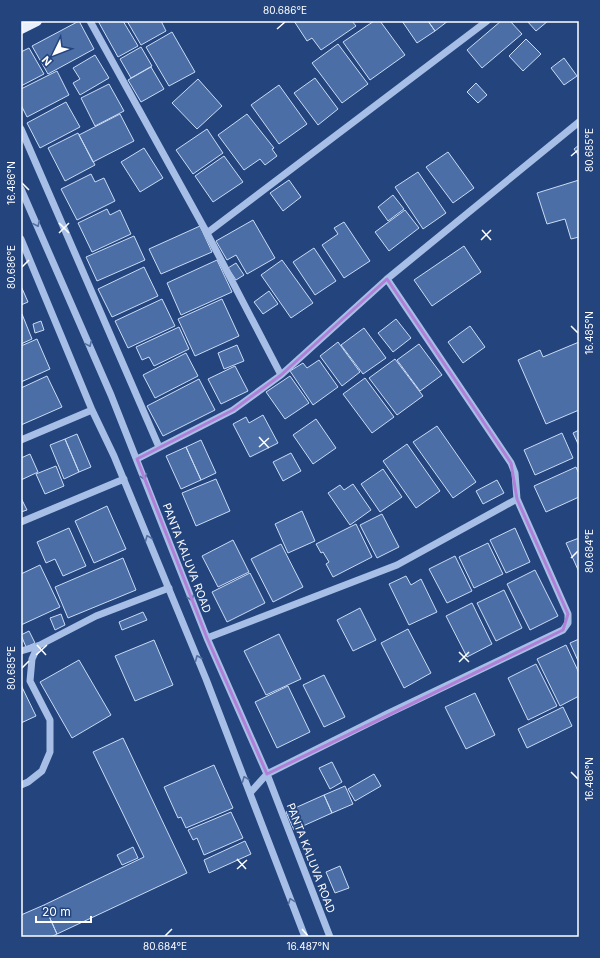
<svg xmlns="http://www.w3.org/2000/svg" width="600" height="958" viewBox="0 0 600 958" font-family="Inter,sans-serif">
<style>
.building{fill:#4b6ea6;stroke:#cadbf5}
.lines{fill:none;stroke-linecap:round;stroke-linejoin:round}
.minor{stroke:#a7bfe6;stroke-width:7}
.major{stroke:#e8effd;stroke-width:10}
.oneway{stroke:#516fa2}
.marked{fill:none;stroke:#b080d9;stroke-width:3;stroke-linejoin:round}
.ticks{fill:none;stroke:#fff;stroke-width:1.5}
.labels{text-anchor:middle;stroke-width:3.5;stroke-linejoin:round;paint-order:stroke}
.street-label{font-size:11px;fill:#fff;stroke:#23447d}
.neatline{fill:none;stroke:#fff;stroke-width:1.5}
.ticks-label{font-size:10px;text-anchor:middle;fill:#fff}
</style>
<rect width="100%" height="100%" fill="#23447d"/>
<!-- building -->
<path class="building" d="M 79,21 L 94,49 L 48,74 L 32,46 Z
M 98,21 L 123,21 L 138,46 L 118,57 Z
M 127,21 L 161,21 L 166,31 L 141,45 Z
M 294,21 L 352,21 L 356,26 L 321,50 L 312,38 L 307,41 Z
M 374,21 L 380,21 L 405,55 L 370,80 L 343,42 Z
M 402,21 L 428,21 L 435,31 L 417,43 Z
M 428,21 L 448,21 L 435,31 Z
M 501,21 L 510,21 L 522,34 L 482,68 L 467,50 Z
M 527,21 L 548,21 L 536,31 Z
M 172,32 L 195,72 L 169,86 L 146,47 Z
M 526,39 L 541,54 L 523,71 L 509,56 Z
M 338,44 L 368,84 L 342,103 L 312,63 Z
M 141,47 L 152,66 L 131,78 L 120,59 Z
M 29,48 L 44,74 L 21,86 L 21,52 Z
M 95,55 L 109,78 L 80,95 L 73,83 L 80,79 L 73,68 Z
M 564,58 L 577,76 L 564,85 L 551,68 Z
M 151,67 L 164,89 L 141,102 L 128,80 Z
M 57,71 L 69,95 L 27,117 L 21,105 L 21,89 Z
M 315,78 L 338,109 L 318,125 L 294,93 Z
M 198,79 L 222,106 L 197,129 L 172,103 Z
M 476,83 L 487,95 L 478,103 L 467,92 Z
M 109,84 L 124,111 L 95,126 L 81,98 Z
M 279,85 L 307,124 L 279,144 L 251,105 Z
M 66,102 L 80,127 L 40,148 L 27,123 Z
M 120,114 L 134,141 L 93,162 L 79,135 Z
M 247,114 L 274,148 L 272,149 L 277,156 L 265,165 L 260,159 L 244,170 L 218,135 Z
M 207,129 L 223,153 L 193,174 L 176,150 Z
M 78,133 L 95,165 L 65,181 L 48,148 Z
M 579,145 L 579,156 L 574,149 Z
M 144,148 L 163,178 L 140,192 L 121,162 Z
M 448,152 L 474,188 L 453,203 L 426,167 Z
M 224,156 L 243,182 L 213,202 L 195,176 Z
M 418,172 L 446,213 L 423,229 L 395,187 Z
M 91,174 L 95,182 L 104,178 L 115,201 L 77,220 L 61,189 Z
M 289,180 L 301,197 L 283,211 L 270,193 Z
M 579,180 L 579,237 L 571,239 L 565,219 L 547,224 L 537,193 Z
M 393,195 L 404,209 L 388,221 L 378,207 Z
M 107,209 L 110,215 L 120,210 L 131,234 L 92,252 L 78,223 Z
M 405,210 L 419,228 L 389,251 L 375,232 Z
M 253,220 L 275,258 L 247,274 L 236,255 L 227,260 L 216,241 Z
M 344,222 L 370,261 L 344,278 L 322,245 L 338,234 L 334,228 Z
M 200,226 L 212,252 L 161,274 L 149,249 Z
M 134,236 L 145,260 L 97,281 L 86,257 Z
M 464,246 L 481,272 L 432,306 L 414,280 Z
M 314,248 L 336,281 L 315,295 L 293,262 Z
M 217,260 L 232,292 L 181,315 L 167,283 Z
M 282,260 L 313,303 L 291,318 L 261,275 Z
M 236,263 L 244,275 L 236,280 L 228,268 Z
M 144,267 L 158,296 L 112,317 L 98,289 Z
M 21,286 L 28,302 L 21,305 Z
M 269,291 L 278,304 L 263,314 L 254,302 Z
M 162,299 L 175,326 L 128,348 L 115,321 Z
M 222,299 L 239,336 L 195,356 L 178,319 Z
M 21,314 L 22,314 L 32,339 L 21,344 Z
M 396,319 L 411,338 L 393,352 L 378,333 Z
M 41,321 L 44,330 L 35,333 L 33,324 Z
M 470,326 L 485,347 L 463,363 L 448,342 Z
M 179,327 L 189,349 L 154,366 L 149,357 L 142,360 L 136,347 Z
M 364,328 L 386,358 L 363,374 L 341,345 Z
M 37,339 L 50,369 L 21,382 L 21,346 Z
M 338,342 L 360,372 L 342,386 L 320,356 Z
M 579,342 L 579,410 L 546,424 L 518,360 L 540,350 L 543,357 Z
M 419,344 L 442,375 L 420,391 L 397,360 Z
M 237,345 L 244,361 L 224,369 L 218,353 Z
M 186,353 L 198,376 L 155,398 L 143,375 Z
M 395,359 L 423,396 L 397,415 L 369,378 Z
M 319,360 L 338,387 L 313,405 L 290,371 L 303,363 L 307,368 Z
M 235,366 L 248,391 L 221,404 L 208,379 Z
M 47,376 L 62,407 L 21,425 L 21,388 Z
M 290,376 L 309,403 L 285,419 L 266,392 Z
M 365,378 L 394,417 L 372,433 L 343,394 Z
M 199,379 L 215,410 L 163,436 L 147,406 Z
M 263,415 L 278,443 L 250,457 L 233,424 L 246,417 L 249,423 Z
M 316,419 L 336,448 L 313,464 L 293,435 Z
M 437,426 L 476,482 L 453,498 L 413,442 Z
M 579,430 L 579,446 L 573,433 Z
M 562,433 L 573,458 L 535,475 L 524,450 Z
M 77,434 L 91,467 L 79,472 L 65,439 Z
M 65,439 L 79,472 L 64,479 L 50,445 Z
M 201,440 L 216,473 L 201,480 L 186,447 Z
M 407,444 L 440,491 L 416,508 L 383,461 Z
M 186,447 L 201,480 L 181,489 L 166,456 Z
M 291,453 L 301,471 L 283,481 L 273,462 Z
M 30,454 L 38,472 L 21,480 L 21,458 Z
M 56,466 L 64,486 L 45,494 L 36,474 Z
M 576,467 L 579,474 L 579,497 L 546,512 L 534,486 Z
M 383,469 L 402,497 L 380,512 L 361,484 Z
M 216,479 L 230,511 L 196,526 L 182,493 Z
M 497,480 L 504,493 L 483,504 L 476,491 Z
M 353,484 L 371,510 L 350,525 L 328,493 L 340,485 L 344,490 Z
M 21,498 L 27,510 L 21,512 Z
M 107,506 L 126,549 L 94,563 L 75,521 Z
M 302,511 L 315,541 L 288,553 L 275,524 Z
M 382,514 L 399,547 L 377,558 L 360,525 Z
M 356,524 L 372,557 L 333,577 L 326,564 L 329,562 L 323,552 L 321,553 L 316,544 Z
M 69,528 L 86,566 L 63,576 L 55,559 L 46,563 L 37,542 Z
M 515,528 L 530,562 L 506,573 L 490,540 Z
M 579,538 L 579,572 L 566,543 Z
M 233,540 L 249,572 L 218,587 L 202,556 Z
M 488,543 L 503,574 L 474,588 L 459,557 Z
M 281,544 L 303,587 L 273,602 L 251,559 Z
M 455,556 L 472,591 L 447,603 L 429,569 Z
M 123,558 L 136,590 L 68,618 L 55,587 Z
M 40,565 L 60,607 L 21,625 L 21,574 Z
M 535,570 L 558,616 L 530,630 L 507,584 Z
M 250,573 L 265,603 L 227,622 L 212,592 Z
M 406,576 L 411,585 L 421,579 L 437,612 L 409,625 L 389,584 Z
M 504,590 L 522,628 L 496,641 L 477,603 Z
M 472,603 L 492,644 L 467,657 L 446,616 Z
M 360,608 L 376,640 L 353,651 L 337,620 Z
M 143,612 L 147,620 L 122,630 L 119,622 Z
M 61,614 L 65,625 L 55,630 L 50,618 Z
M 408,629 L 431,673 L 404,688 L 381,643 Z
M 29,631 L 35,643 L 26,647 L 21,635 Z
M 279,634 L 301,679 L 266,695 L 244,651 Z
M 579,639 L 579,663 L 570,643 Z
M 154,640 L 173,685 L 135,701 L 115,656 Z
M 566,645 L 579,673 L 579,696 L 560,706 L 537,659 Z
M 79,660 L 111,715 L 72,738 L 40,682 Z
M 536,664 L 557,706 L 528,720 L 508,678 Z
M 324,675 L 345,717 L 324,727 L 303,685 Z
M 21,685 L 36,716 L 21,723 Z
M 288,686 L 310,732 L 277,748 L 255,702 Z
M 475,693 L 495,735 L 466,749 L 445,707 Z
M 563,707 L 572,726 L 527,748 L 518,729 Z
M 123,738 L 187,873 L 57,934 L 44,905 L 144,857 L 93,752 Z
M 332,762 L 342,782 L 330,789 L 319,768 Z
M 214,765 L 233,808 L 186,828 L 181,817 L 178,818 L 164,787 Z
M 374,774 L 381,786 L 355,801 L 348,789 Z
M 345,786 L 353,804 L 332,813 L 324,795 Z
M 324,795 L 332,813 L 294,830 L 286,812 Z
M 231,812 L 243,838 L 204,855 L 197,838 L 193,840 L 188,830 Z
M 245,841 L 251,854 L 209,873 L 204,860 Z
M 133,847 L 138,858 L 122,865 L 117,855 Z
M 340,866 L 349,888 L 335,893 L 326,872 Z
M 44,905 L 57,934 L 51,937 L 21,937 L 21,915 Z"/>
<g class="lines">
<!-- minor -->
<path class="minor" d="M 90,21 L 207,233 L 281,375
M 21,129 L 159,447
M 21,189 L 111,395 L 207,638 L 267,774 L 330,937
M 207,233 L 487,21
M 21,239 L 92,410 L 114,456 L 206,679 L 305,937
M 21,440 L 92,410
M 137,459 L 233,410 L 281,375 L 387,279 L 579,122
M 21,522 L 124,479
M 207,638 L 397,565 L 517,499
M 21,651 L 38,646 L 96,616 L 169,588
M 21,785 L 28,782 L 42,771 L 50,752 L 50,720 L 30,681 L 32,659 L 38,646
M 250,793 L 267,774 L 387,714 L 563,630 L 568,623 L 568,614 L 517,499 L 515,473 L 511,463 L 387,279"/>
<!-- major -->
<path class="major" d="M 21,29 L 37,21"/>
</g>
<!-- one-way arrows -->
<defs><path id="oneway-chevron" d="M-2-3.5L2.5 0L-2 3.5" fill="none" stroke-width="1.6" stroke-linecap="round" stroke-linejoin="round"/></defs>
<g class="oneway">
<use href="#oneway-chevron" transform="translate(37 224) rotate(66)"/>
<use href="#oneway-chevron" transform="translate(89 344) rotate(66)"/>
<use href="#oneway-chevron" transform="translate(144 477) rotate(69)"/>
<use href="#oneway-chevron" transform="translate(148 538) rotate(-112)"/>
<use href="#oneway-chevron" transform="translate(191 598) rotate(69)"/>
<use href="#oneway-chevron" transform="translate(198 658) rotate(-113)"/>
<use href="#oneway-chevron" transform="translate(245 779) rotate(-111)"/>
<use href="#oneway-chevron" transform="translate(291 901) rotate(-111)"/>
</g>
<!-- marked area -->
<path class="marked" d="M 387,279 L 511,463 L 517,499 L 568,614 L 563,630 L 267,774 L 207,638 L 137,459 L 233,410 L 281,375 Z"/>
<!-- ticks -->
<path class="ticks" d="M 277,29 L 285,22M 571,156 L 578,150M 22,183 L 29,190M 59,223 L 69,233M 482,230 L 491,240M 59,233 L 69,223M 481,240 L 491,230M 22,267 L 29,260M 571,326 L 578,333M 259,437 L 269,448M 259,447 L 269,438M 571,558 L 578,551M 37,645 L 46,655M 459,652 L 469,662M 36,655 L 47,645M 459,662 L 469,652M 22,668 L 29,661M 571,772 L 578,779M 237,859 L 246,869M 237,869 L 247,860M 302,929 L 308,936M 165,936 L 172,929"/>
<g class="labels">
<!-- street labels -->
<g class="street-label">
<text transform="translate(187 558) rotate(69)" y="4">PANTA KALUVA ROAD</text>
<text transform="translate(311 858) rotate(69)" y="4">PANTA KALUVA ROAD</text>
</g>
</g>
<!-- border -->
<rect width="600" height="958" fill="none" stroke="#23447d" stroke-width="44"/>
<!-- north arrow -->
<g transform="translate(54 54) rotate(227)" stroke="#23447d" stroke-width="3" paint-order="stroke">
<path d="M0-3L7 15L0 10L-7 15Z" fill="#ffffff"/>
<text y="-6" font-size="11" font-weight="bold" text-anchor="middle" fill="#ffffff">N</text>
</g>
<!-- scale -->
<path d="M36 916v6h55v-6" fill="none" stroke="#ffffff" stroke-width="2"/>
<text x="42" y="916" font-size="12" fill="#ffffff" stroke="#23447d" stroke-width="3" paint-order="stroke">20 m</text>
<rect x="22" y="22" width="556" height="914" class="neatline"/>
<g class="ticks-label">
<text x="285" y="14">80.686°E</text>
<text transform="translate(589 150) rotate(-90)" y="4">80.685°E</text>
<text transform="translate(11 183) rotate(-90)" y="4">16.486°N</text>
<text transform="translate(11 267) rotate(-90)" y="4">80.686°E</text>
<text transform="translate(589 333) rotate(-90)" y="4">16.485°N</text>
<text transform="translate(589 551) rotate(-90)" y="4">80.684°E</text>
<text transform="translate(11 668) rotate(-90)" y="4">80.685°E</text>
<text transform="translate(589 779) rotate(-90)" y="4">16.486°N</text>
<text x="165" y="950">80.684°E</text>
<text x="308" y="950">16.487°N</text>
</g>
</svg>
